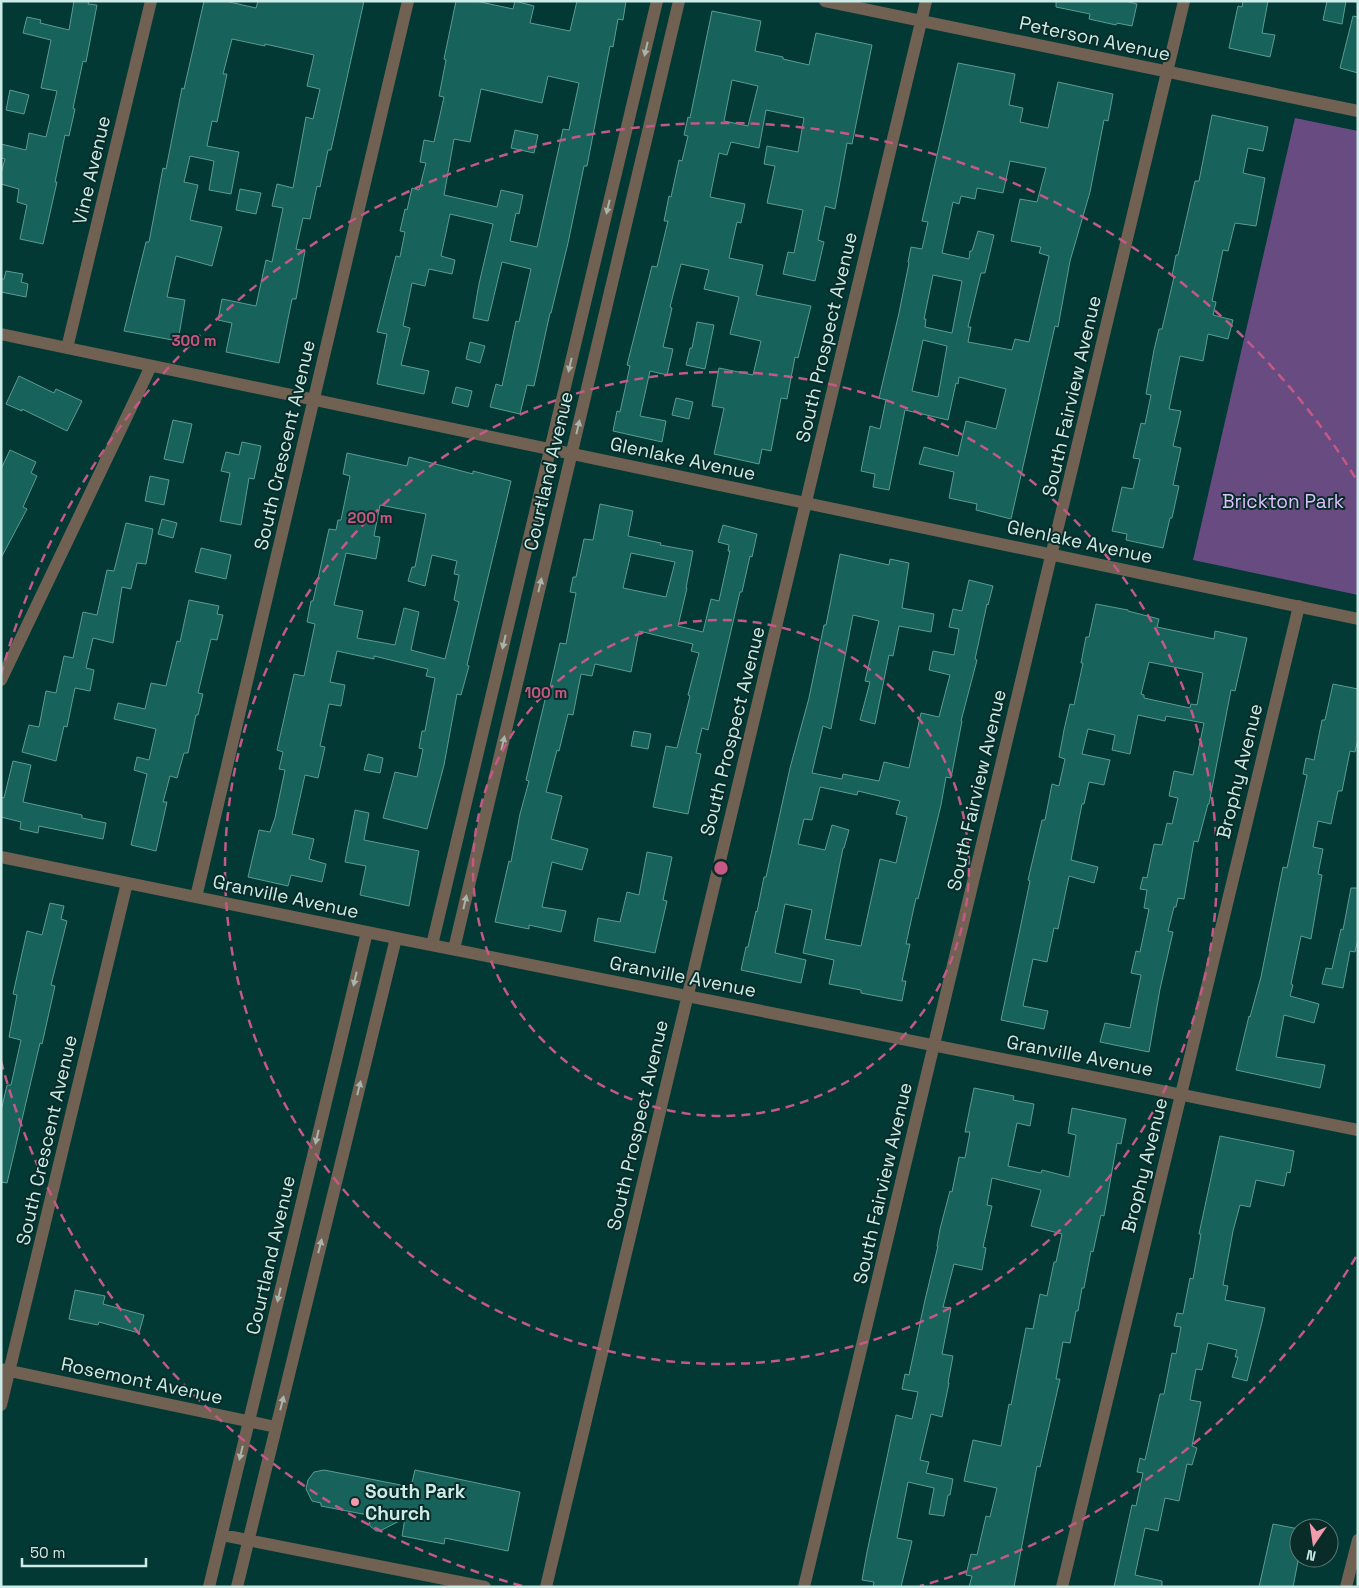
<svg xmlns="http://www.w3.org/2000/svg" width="1359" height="1588" viewBox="0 0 1359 1588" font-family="'Space Grotesk',sans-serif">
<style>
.green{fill:#674b81}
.building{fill:#18625c;stroke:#5c9b94;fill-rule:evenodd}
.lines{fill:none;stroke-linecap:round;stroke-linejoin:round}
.minor{stroke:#706152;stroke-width:12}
.oneway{fill:#a8b4ac}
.ring{fill:none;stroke:#c55885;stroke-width:2.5;stroke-dasharray:9 6}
.poi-dot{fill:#f39aac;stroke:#0a2c29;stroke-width:2}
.labels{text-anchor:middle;stroke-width:4;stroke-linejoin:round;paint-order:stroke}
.street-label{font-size:19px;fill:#cdece8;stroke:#0a2c29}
.park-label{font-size:19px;fill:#dec1fe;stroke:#0a2c29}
.poi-label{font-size:19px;font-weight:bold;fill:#cdece8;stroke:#0a2c29;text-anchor:start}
.centre{fill:#c55885;stroke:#0a2c29;stroke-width:2.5}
.ring-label{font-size:15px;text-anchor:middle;font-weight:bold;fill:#c55885;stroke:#0a2c29;stroke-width:4;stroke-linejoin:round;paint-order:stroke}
</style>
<rect width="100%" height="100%" fill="#023934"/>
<!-- green -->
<path class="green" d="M 1295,118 L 1358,131 L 1358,595 L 1193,560 Z"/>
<!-- building -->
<path class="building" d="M 74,1 L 89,1 L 88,4 L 97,5 L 86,62 L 83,61 L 73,108 L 75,109 L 69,136 L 65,135 L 55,182 L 57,182 L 43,244 L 20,239 L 27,205 L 17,202 L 19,189 L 1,184 L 1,173 L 5,159 L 1,158 L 1,144 L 26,150 L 29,133 L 46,137 L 57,91 L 41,88 L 51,40 L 23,33 L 27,17 L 41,20 L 40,23 L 69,30 Z
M 204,1 L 225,1 L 256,8 L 258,1 L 364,1 L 331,150 L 328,150 L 320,187 L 317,186 L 310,219 L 303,218 L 296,249 L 305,251 L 296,299 L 292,299 L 279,363 L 226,352 L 232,323 L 218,320 L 222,299 L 256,306 L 266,260 L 272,262 L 283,208 L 272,206 L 277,184 L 293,188 L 306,117 L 313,119 L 320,89 L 307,86 L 314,55 L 265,44 L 265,46 L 232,39 L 223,74 L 227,74 L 217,122 L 212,121 L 207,146 L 239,152 L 231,194 L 209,190 L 214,161 L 190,156 L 184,182 L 198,185 L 190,220 L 222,227 L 212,266 L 176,256 L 167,297 L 185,300 L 178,341 L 124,331 L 146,242 L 149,242 L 163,168 L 166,169 L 182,88 L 184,89 Z
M 456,1 L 476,1 L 513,9 L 515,1 L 534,6 L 530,23 L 570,31 L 577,1 L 626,1 L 623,20 L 618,19 L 613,47 L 610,46 L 587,166 L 584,166 L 568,243 L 551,313 L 550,313 L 534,386 L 527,385 L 520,414 L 490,407 L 496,384 L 502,386 L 516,321 L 519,322 L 531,269 L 502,262 L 488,321 L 473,318 L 479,284 L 493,224 L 450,214 L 441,256 L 455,260 L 452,274 L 429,269 L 425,286 L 412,283 L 403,326 L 410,328 L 401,365 L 429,371 L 424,394 L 377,384 L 387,334 L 377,332 L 396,256 L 400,257 L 405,232 L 400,231 L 405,209 L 407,210 L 412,188 L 419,190 L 426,163 L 420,162 L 424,140 L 434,142 L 444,97 L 439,96 L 446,60 L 444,59 ZM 548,76 L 579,83 L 569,130 L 563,129 L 537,247 L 510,241 L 516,213 L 519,214 L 523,195 L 501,190 L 497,207 L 444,195 L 454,139 L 470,142 L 481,89 L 542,103 Z
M 1056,1 L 1125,1 L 1137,4 L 1132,26 L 1117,23 L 1116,25 L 1089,19 L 1090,14 L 1056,7 Z
M 1243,1 L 1268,1 L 1262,33 L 1275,35 L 1270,57 L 1229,48 L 1238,6 L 1242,7 Z
M 1327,1 L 1346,1 L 1342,24 L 1323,20 Z
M 712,11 L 761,21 L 755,51 L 783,57 L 783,59 L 809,65 L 816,33 L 872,45 L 852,144 L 847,143 L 835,209 L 825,206 L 818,240 L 824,242 L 815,281 L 783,274 L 788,252 L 794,253 L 803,210 L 767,203 L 775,166 L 764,164 L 767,146 L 798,152 L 804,118 L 766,110 L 759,148 L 731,142 L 727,155 L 719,153 L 710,197 L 745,204 L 741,223 L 737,222 L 729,258 L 763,265 L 756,295 L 811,306 L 798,358 L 795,357 L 787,399 L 781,398 L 771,451 L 762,449 L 759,464 L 714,454 L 724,408 L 712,406 L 719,368 L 753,375 L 761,341 L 730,334 L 739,297 L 704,289 L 709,270 L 681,264 L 670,307 L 672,308 L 663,347 L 673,349 L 667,375 L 650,371 L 640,416 L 666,421 L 662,442 L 613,431 L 617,411 L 620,412 L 630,366 L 627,365 L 652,266 L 657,267 L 668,221 L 664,221 L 669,196 L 671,197 L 679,160 L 682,161 L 688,136 L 684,135 L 688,117 L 690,118 ZM 732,80 L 758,86 L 748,126 L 724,121 Z
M 1353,16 L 1358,17 L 1358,73 L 1340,68 Z
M 958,63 L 1015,74 L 1009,105 L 1023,108 L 1020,122 L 1048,128 L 1058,82 L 1113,94 L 1108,121 L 1104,120 L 1090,192 L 1070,261 L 1058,327 L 1055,326 L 1011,519 L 976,510 L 977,504 L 949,498 L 954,472 L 919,464 L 924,447 L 958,456 L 966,421 L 996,429 L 1006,389 L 959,377 L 958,384 L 956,383 L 948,420 L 905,410 L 889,490 L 873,487 L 875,474 L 861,471 L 870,426 L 880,429 L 886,400 L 879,398 L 899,313 L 909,263 L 908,262 L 911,247 L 922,249 L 928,222 L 922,221 ZM 1010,161 L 1046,168 L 1037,202 L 1020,199 L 1011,241 L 1041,247 L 1039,253 L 1049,256 L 1029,342 L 1015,339 L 1012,350 L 968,342 L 971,327 L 968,327 L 981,273 L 985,273 L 994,235 L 978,231 L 972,251 L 970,251 L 969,259 L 942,253 L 953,202 L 959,204 L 961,196 L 975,199 L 977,188 L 1003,193 ZM 933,275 L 962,281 L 952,333 L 925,327 L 926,319 L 924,319 ZM 923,340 L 947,346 L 938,397 L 912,391 Z
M 10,90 L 29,95 L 24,114 L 6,110 Z
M 1212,115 L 1268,127 L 1263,151 L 1248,148 L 1243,173 L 1265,178 L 1256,226 L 1235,223 L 1228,251 L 1223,250 L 1212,301 L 1216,302 L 1213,315 L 1233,320 L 1228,339 L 1208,334 L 1203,361 L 1180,356 L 1169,409 L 1181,411 L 1173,446 L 1181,448 L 1173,485 L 1179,486 L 1172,518 L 1170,518 L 1163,548 L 1126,540 L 1127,534 L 1112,531 L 1122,487 L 1133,489 L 1140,459 L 1133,458 L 1141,423 L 1145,424 L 1151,395 L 1146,394 L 1154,350 L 1159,329 L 1162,329 L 1174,277 L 1172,276 L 1176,255 L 1178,255 L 1195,181 L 1199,181 Z
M 515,130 L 538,135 L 534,153 L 511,148 Z
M 240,189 L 261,193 L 256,214 L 236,210 Z
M 6,271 L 23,274 L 21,282 L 28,284 L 26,297 L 1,292 L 1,279 L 4,279 Z
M 697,322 L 714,325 L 705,369 L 686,365 L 690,348 L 692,348 Z
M 470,342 L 485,346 L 480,363 L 466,359 Z
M 19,376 L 54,393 L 56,389 L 82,401 L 67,431 L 22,409 L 22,411 L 6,404 Z
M 456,387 L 472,391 L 468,407 L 452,403 Z
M 676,398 L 693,402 L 689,419 L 672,415 Z
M 173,420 L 192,424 L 183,463 L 164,459 Z
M 242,442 L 261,446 L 254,479 L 249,478 L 241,525 L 220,521 L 230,473 L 221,471 L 226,452 L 239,455 Z
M 10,450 L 36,462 L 31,473 L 37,476 L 23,507 L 27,509 L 1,558 L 1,469 Z
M 347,453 L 407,466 L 409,457 L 473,474 L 473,471 L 511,481 L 467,665 L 469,666 L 461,695 L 457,694 L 444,765 L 427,829 L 383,818 L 395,772 L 417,777 L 423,749 L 419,748 L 422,731 L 425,731 L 435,678 L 426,676 L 428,669 L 374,656 L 374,659 L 337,651 L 330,682 L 345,685 L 341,706 L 329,704 L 320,746 L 325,747 L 318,778 L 305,775 L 292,834 L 314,839 L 309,859 L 326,864 L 322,882 L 291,875 L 288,886 L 248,877 L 259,830 L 270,832 L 275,818 L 285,770 L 279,769 L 283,752 L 277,750 L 294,674 L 304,676 L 315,624 L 307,622 L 311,601 L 313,601 L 329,529 L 336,530 L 338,520 L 341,520 L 350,476 L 343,474 ZM 380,505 L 426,514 L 415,567 L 412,567 L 408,581 L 425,586 L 432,555 L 457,561 L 454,574 L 459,575 L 454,600 L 459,602 L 445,659 L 411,650 L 419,612 L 404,608 L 395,645 L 357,638 L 363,611 L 334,605 L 346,553 L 376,559 L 380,537 L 374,536 Z
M 150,476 L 169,480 L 164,505 L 145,501 Z
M 600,504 L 633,511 L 628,536 L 661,543 L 660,545 L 693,551 L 686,588 L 687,588 L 678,626 L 703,632 L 711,599 L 719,601 L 730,551 L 728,551 L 729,545 L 718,542 L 723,525 L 757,534 L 752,557 L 750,556 L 742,592 L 740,592 L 708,730 L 702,728 L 696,753 L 701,754 L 688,814 L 653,807 L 666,746 L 677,748 L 690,696 L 688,695 L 699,653 L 691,651 L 693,644 L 639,631 L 631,672 L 595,664 L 592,676 L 581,674 L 573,715 L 568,714 L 559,751 L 557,750 L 546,792 L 562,796 L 551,839 L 588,849 L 582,870 L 552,862 L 542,907 L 566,911 L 561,932 L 529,925 L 529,929 L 495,922 L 509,861 L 511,862 L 520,814 L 529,781 L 526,780 L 548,687 L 550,687 L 560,643 L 566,644 L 576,593 L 570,592 L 573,577 L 576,577 L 584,539 L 593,540 ZM 631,553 L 675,562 L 666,597 L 623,588 Z
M 162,519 L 177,523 L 173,538 L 158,534 Z
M 126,523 L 153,529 L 146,564 L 137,563 L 131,589 L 122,587 L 113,643 L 93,638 L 86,668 L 94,670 L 90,691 L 75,688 L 67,727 L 64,726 L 56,761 L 22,752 L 29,725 L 39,727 L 46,691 L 56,693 L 64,656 L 73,658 L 83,612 L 97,615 L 107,570 L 114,571 Z
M 201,548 L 231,555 L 226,579 L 195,572 Z
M 840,554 L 889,565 L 890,559 L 909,563 L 902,608 L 934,614 L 931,632 L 899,626 L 893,656 L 889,655 L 875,724 L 860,720 L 870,682 L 865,681 L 879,621 L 853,615 L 831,729 L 823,726 L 812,773 L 842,779 L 843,774 L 879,781 L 884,762 L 909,768 L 921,713 L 939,717 L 950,675 L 929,670 L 933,651 L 954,655 L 959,629 L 949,627 L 953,609 L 962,611 L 969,580 L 993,586 L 988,605 L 987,604 L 975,659 L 977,660 L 972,679 L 961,721 L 962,721 L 951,778 L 946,777 L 941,805 L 918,899 L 916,898 L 906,944 L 910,944 L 902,981 L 906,981 L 902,1001 L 861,993 L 861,990 L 829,984 L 834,960 L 803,953 L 812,910 L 785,904 L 775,953 L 806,960 L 801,983 L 741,970 L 746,947 L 748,947 L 756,911 L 757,912 L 764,877 L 766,877 L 790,768 L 809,698 L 824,625 L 826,625 ZM 820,787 L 857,795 L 858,791 L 900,801 L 896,814 L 907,817 L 896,863 L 880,859 L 861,946 L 825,939 L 843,848 L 844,848 L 849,830 L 832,825 L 825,850 L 798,844 L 804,819 L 812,820 Z
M 189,600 L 219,606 L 217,614 L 223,615 L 217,640 L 211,639 L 198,693 L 203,694 L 198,715 L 196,715 L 188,753 L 184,753 L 177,778 L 170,776 L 163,802 L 167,802 L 156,851 L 131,845 L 147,774 L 134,770 L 137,757 L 149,760 L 156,729 L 114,719 L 118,703 L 145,709 L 151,683 L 166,686 L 177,641 L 180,642 Z
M 1096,604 L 1128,610 L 1128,611 L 1159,619 L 1157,627 L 1214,639 L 1215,631 L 1247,638 L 1235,691 L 1231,690 L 1209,804 L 1208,804 L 1198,842 L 1194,841 L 1184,899 L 1178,898 L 1176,907 L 1174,907 L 1168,931 L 1173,932 L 1160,989 L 1149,1052 L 1100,1042 L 1105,1023 L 1130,1028 L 1141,975 L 1131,973 L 1136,951 L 1140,952 L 1149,909 L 1144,908 L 1147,890 L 1140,889 L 1143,877 L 1147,878 L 1154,844 L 1162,845 L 1167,823 L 1172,824 L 1178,798 L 1169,796 L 1174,771 L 1193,775 L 1204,723 L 1166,716 L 1165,721 L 1138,715 L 1130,754 L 1112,750 L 1115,735 L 1088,729 L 1082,754 L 1110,760 L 1104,785 L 1089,782 L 1084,804 L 1082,804 L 1071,860 L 1098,867 L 1094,883 L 1069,876 L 1058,929 L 1054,928 L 1047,962 L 1033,959 L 1023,1006 L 1048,1011 L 1044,1029 L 1001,1020 L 1030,881 L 1028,880 L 1042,820 L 1045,820 L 1052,784 L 1059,786 L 1065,759 L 1059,757 L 1064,730 L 1070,704 L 1074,705 L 1083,663 L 1081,663 L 1086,637 L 1089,637 ZM 1149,662 L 1203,673 L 1197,705 L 1191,704 L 1190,708 L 1144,698 L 1144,695 L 1141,694 Z
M 1333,684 L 1358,689 L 1358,739 L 1355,752 L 1350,751 L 1342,791 L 1338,791 L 1331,824 L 1318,821 L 1313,847 L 1323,849 L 1318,874 L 1322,875 L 1311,939 L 1301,936 L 1291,984 L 1293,985 L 1290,996 L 1319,1004 L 1314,1023 L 1284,1015 L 1276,1057 L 1325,1065 L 1320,1088 L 1236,1070 L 1249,1016 L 1250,1017 L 1261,977 L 1283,867 L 1287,868 L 1307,775 L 1303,774 L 1306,758 L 1314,760 L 1322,720 L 1325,720 Z
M 634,731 L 651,734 L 648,749 L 631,746 Z
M 368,754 L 383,758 L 380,773 L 364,770 Z
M 13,761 L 31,765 L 23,802 L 82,815 L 82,818 L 106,823 L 103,839 L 39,826 L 38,833 L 20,829 L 21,822 L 1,817 L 1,797 L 4,798 Z
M 355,810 L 369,813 L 364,840 L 419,851 L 409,906 L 360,895 L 366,866 L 345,862 Z
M 647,852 L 672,857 L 663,900 L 667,901 L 655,953 L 594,941 L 598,918 L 620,922 L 627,892 L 639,895 Z
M 1351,888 L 1358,888 L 1358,939 L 1355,952 L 1350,951 L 1343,988 L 1322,984 L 1326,968 L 1332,969 L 1341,929 L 1343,930 Z
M 50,903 L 64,906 L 61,919 L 67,921 L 51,985 L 55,986 L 42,1044 L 40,1043 L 7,1183 L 1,1182 L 1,1111 L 7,1085 L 11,1085 L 21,1040 L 9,1037 L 17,995 L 13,994 L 27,931 L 42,935 Z
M 974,1088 L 1014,1096 L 1013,1100 L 1034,1104 L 1030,1126 L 1017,1123 L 1008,1166 L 1041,1173 L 1042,1170 L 1069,1177 L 1076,1135 L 1068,1133 L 1072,1108 L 1126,1119 L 1121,1144 L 1117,1143 L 1104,1216 L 1101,1215 L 1093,1252 L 1091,1251 L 1084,1288 L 1082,1288 L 1078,1311 L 1076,1311 L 1070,1343 L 1063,1342 L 1056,1379 L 1060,1379 L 1040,1467 L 1037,1466 L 1014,1587 L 969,1587 L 972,1576 L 966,1575 L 971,1554 L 977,1555 L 986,1516 L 990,1517 L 997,1488 L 964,1481 L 973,1440 L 1001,1446 L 1009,1404 L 1011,1405 L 1026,1328 L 1033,1329 L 1040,1294 L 1047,1296 L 1054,1262 L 1056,1262 L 1062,1234 L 1031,1226 L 1041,1190 L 992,1178 L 987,1205 L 992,1206 L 983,1247 L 986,1248 L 982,1270 L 954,1264 L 943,1307 L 951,1308 L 942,1354 L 953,1356 L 948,1383 L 949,1383 L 942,1417 L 931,1414 L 920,1460 L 929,1462 L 926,1473 L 953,1479 L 950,1495 L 948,1495 L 944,1516 L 929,1514 L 934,1488 L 908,1482 L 897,1538 L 912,1541 L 901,1587 L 873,1587 L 874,1582 L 862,1580 L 867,1552 L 896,1415 L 912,1419 L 918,1392 L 902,1389 L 905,1374 L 909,1375 L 925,1300 L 938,1246 L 937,1246 L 940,1229 L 950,1191 L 952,1192 L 959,1157 L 965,1158 L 970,1132 L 965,1132 Z
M 1220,1136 L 1294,1151 L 1290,1173 L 1287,1172 L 1284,1186 L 1256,1180 L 1250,1207 L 1240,1205 L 1233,1231 L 1223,1285 L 1228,1286 L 1225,1300 L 1265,1308 L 1262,1322 L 1247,1381 L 1232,1377 L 1238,1357 L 1235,1357 L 1237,1350 L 1208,1343 L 1202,1370 L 1196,1369 L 1190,1400 L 1201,1402 L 1192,1446 L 1197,1448 L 1192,1465 L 1187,1464 L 1179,1501 L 1165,1498 L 1158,1531 L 1145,1528 L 1135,1575 L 1162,1581 L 1162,1587 L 1114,1587 L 1132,1505 L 1136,1506 L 1143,1473 L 1137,1472 L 1140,1458 L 1145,1460 L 1160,1394 L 1164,1394 L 1172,1353 L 1176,1354 L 1181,1327 L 1174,1326 L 1177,1313 L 1183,1314 L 1190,1278 L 1193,1279 L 1201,1234 L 1199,1234 Z
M 75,1290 L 105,1296 L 103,1304 L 144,1315 L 139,1333 L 99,1322 L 98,1325 L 69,1319 Z
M 324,1470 L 411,1487 L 415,1470 L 520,1492 L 508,1551 L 445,1538 L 444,1544 L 402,1536 L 405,1518 L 380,1531 L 376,1531 L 370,1526 L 368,1515 L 321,1506 L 321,1503 L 312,1501 L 306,1489 L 308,1480 L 314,1472 Z
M 1273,1524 L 1299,1529 L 1299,1556 L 1293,1587 L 1259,1587 Z"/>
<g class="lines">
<!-- minor -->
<path class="minor" d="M 825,1 L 1358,111
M 1,334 L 1358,619
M 67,348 L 151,1
M 1,680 L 151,366
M 1,857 L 396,938 L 1358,1130
M 196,897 L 408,1
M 432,945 L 657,1
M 454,949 L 679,1
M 1,1369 L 276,1427
M 1,1405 L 127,883
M 222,1535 L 485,1587
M 209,1587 L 367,932
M 237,1587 L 396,938
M 546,1587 L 926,1
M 804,1587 L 1184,1
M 1062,1587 L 1299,606
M 1346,1587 L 1358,1540"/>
</g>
<!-- one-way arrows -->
<defs><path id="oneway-solid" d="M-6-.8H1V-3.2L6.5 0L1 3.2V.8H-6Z" transform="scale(1.25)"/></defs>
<g class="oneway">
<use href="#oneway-solid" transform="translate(646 49) rotate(103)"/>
<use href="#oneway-solid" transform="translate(608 207) rotate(103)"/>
<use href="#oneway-solid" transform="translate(570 365) rotate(103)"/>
<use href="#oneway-solid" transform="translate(578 427) rotate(-77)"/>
<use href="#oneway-solid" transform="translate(540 585) rotate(-77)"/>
<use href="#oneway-solid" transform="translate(504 642) rotate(103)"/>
<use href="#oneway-solid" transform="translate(503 743) rotate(-77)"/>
<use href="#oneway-solid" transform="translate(465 902) rotate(-77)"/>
<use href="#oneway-solid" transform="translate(355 979) rotate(103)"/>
<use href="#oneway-solid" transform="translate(359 1088) rotate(-76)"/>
<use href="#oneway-solid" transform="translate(317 1137) rotate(103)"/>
<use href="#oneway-solid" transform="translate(320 1246) rotate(-76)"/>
<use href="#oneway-solid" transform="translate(279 1295) rotate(103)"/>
<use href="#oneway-solid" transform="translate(282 1403) rotate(-76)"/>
<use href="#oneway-solid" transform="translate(241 1453) rotate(104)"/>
</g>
<!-- distance rings -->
<g class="ring">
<circle cx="721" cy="868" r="248"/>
<circle cx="721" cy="868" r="496"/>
<path d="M1356 1257A745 745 0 0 1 920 1586M522 1586A745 745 0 0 1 1 1061M1 675A745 745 0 0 1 1356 479"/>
</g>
<!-- markers -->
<circle class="poi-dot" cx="355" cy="1502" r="5"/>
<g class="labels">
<!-- street labels -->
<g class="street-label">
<text transform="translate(1095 38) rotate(12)" y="7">Peterson Avenue</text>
<text transform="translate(91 170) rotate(-77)" y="7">Vine Avenue</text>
<text transform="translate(826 337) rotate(-77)" y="7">South Prospect Avenue</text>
<text transform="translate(1071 396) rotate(-77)" y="7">South Fairview Avenue</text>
<text transform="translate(284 445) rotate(-77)" y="7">South Crescent Avenue</text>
<text transform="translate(683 458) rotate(12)" y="7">Glenlake Avenue</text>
<text transform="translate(548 471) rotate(-77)" y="7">Courtland Avenue</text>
<text transform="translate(1080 541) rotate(12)" y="7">Glenlake Avenue</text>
<text transform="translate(732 731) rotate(-76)" y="7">South Prospect Avenue</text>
<text transform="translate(1239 771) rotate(-76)" y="7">Brophy Avenue</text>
<text transform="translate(976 790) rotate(-77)" y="7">South Fairview Avenue</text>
<text transform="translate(286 896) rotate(12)" y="7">Granville Avenue</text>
<text transform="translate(683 976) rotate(11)" y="7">Granville Avenue</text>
<text transform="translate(1080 1055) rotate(11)" y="7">Granville Avenue</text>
<text transform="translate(637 1125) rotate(-77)" y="7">South Prospect Avenue</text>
<text transform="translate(46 1140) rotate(-77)" y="7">South Crescent Avenue</text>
<text transform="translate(1144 1165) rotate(-76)" y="7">Brophy Avenue</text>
<text transform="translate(882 1183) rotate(-77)" y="7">South Fairview Avenue</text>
<text transform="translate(270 1255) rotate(-77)" y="7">Courtland Avenue</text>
<text transform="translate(142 1380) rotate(12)" y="7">Rosemont Avenue</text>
</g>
<!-- park labels -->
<g class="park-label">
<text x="1283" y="508">Brickton Park</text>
</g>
<!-- poi labels -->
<g class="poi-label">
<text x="365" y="1498">South Park<tspan x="365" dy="22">Church</tspan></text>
</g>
</g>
<circle cx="721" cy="868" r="8" class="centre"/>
<g class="ring-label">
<text x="194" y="346">300 m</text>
<text x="370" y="523">200 m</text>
<text x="546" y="698">100 m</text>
</g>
<!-- border -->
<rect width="1359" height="1588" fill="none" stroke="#cdece8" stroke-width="5"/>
<!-- north arrow -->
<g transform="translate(1314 1543) rotate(193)"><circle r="24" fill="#0a2c29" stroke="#587975"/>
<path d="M0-4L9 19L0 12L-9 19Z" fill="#f39aac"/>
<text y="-8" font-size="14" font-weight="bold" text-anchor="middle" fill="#cdece8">N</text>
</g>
<!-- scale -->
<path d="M22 1558v8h124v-8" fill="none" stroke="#cdece8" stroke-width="2.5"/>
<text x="30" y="1558" font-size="15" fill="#cdece8" stroke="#0a2c29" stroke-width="4" paint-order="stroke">50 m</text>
</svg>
